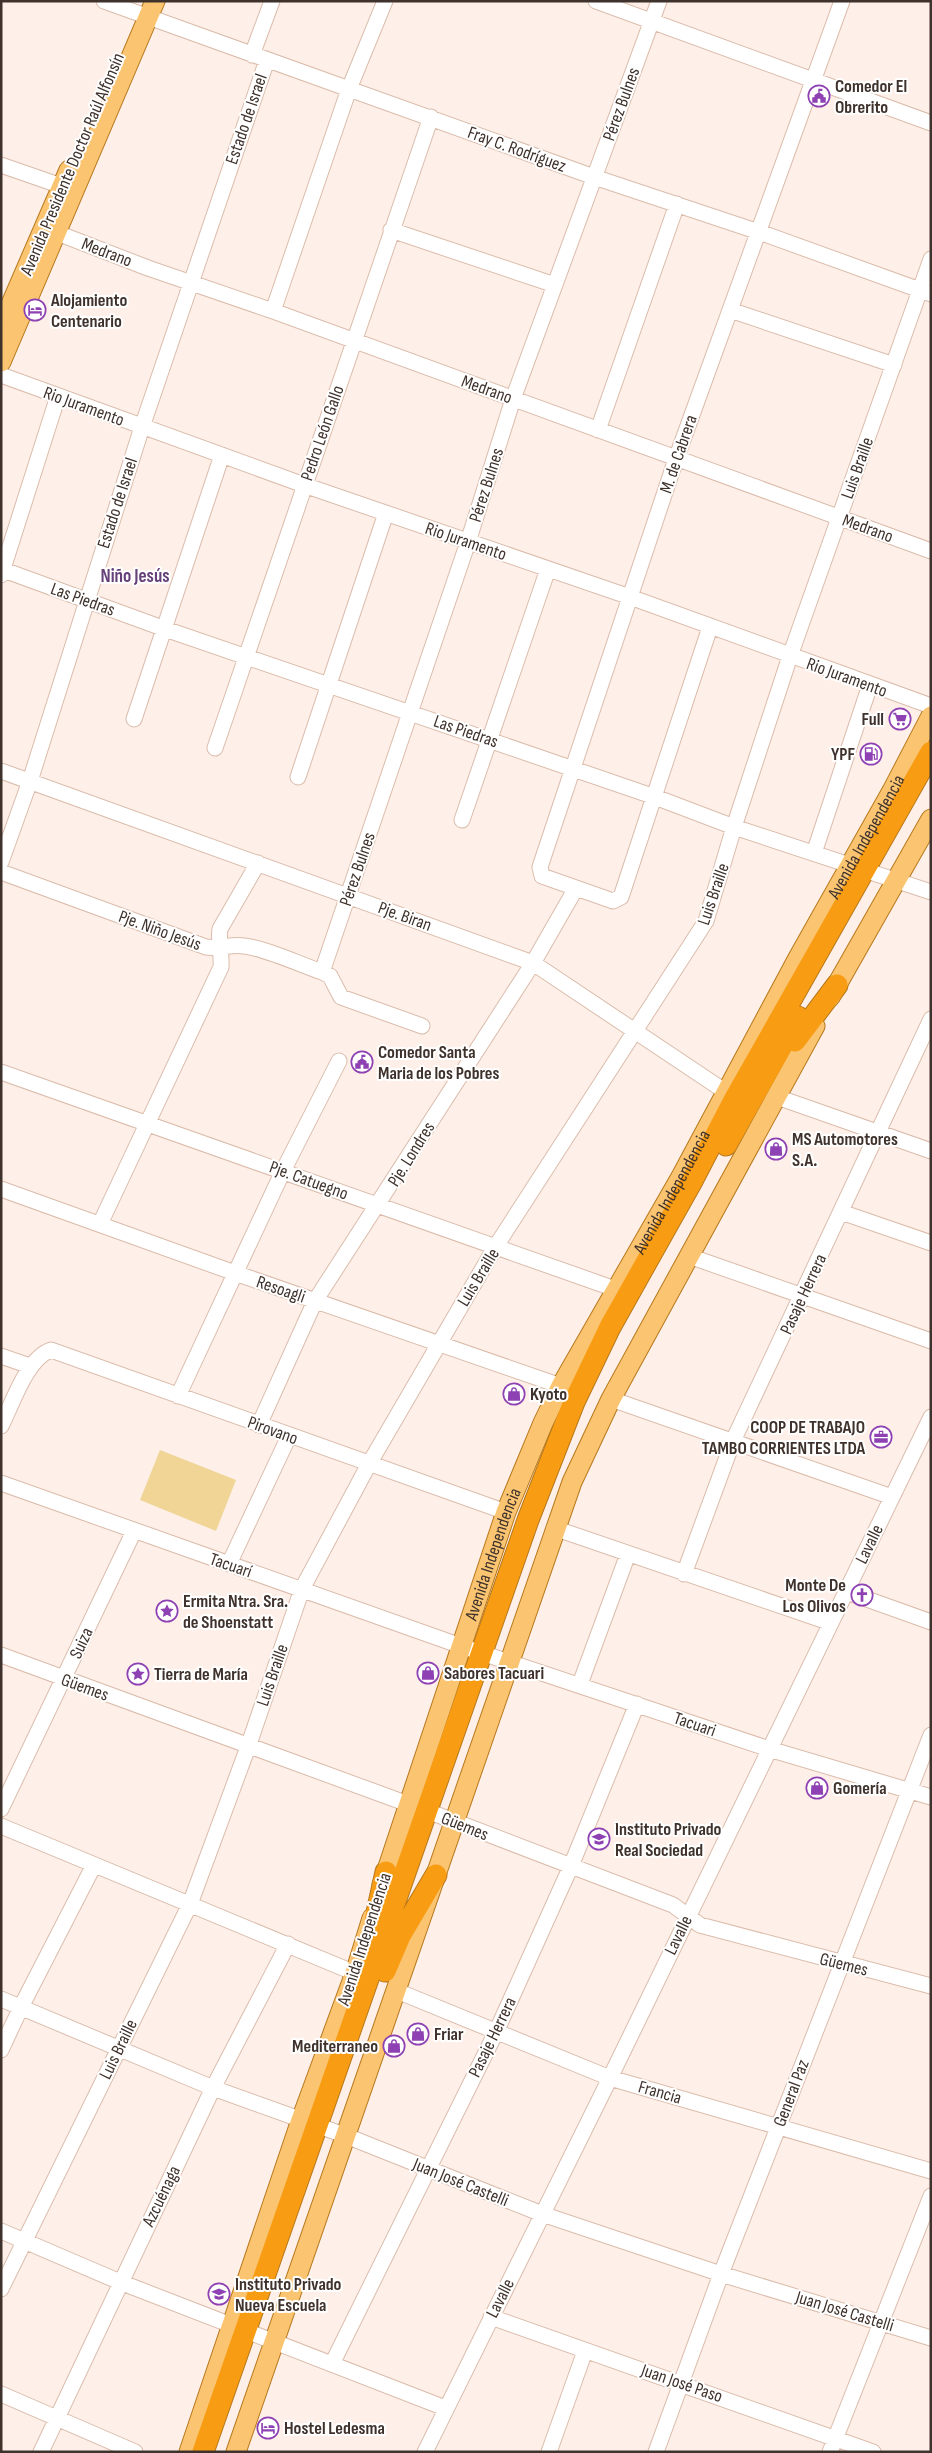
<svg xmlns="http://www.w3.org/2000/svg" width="932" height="2453" viewBox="0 0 932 2453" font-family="'Sofia Sans Condensed',sans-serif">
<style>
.green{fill:#f0d596}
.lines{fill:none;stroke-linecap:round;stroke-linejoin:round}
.minor-casing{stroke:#dbbcab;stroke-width:17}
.major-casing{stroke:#b7781c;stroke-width:21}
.highway-casing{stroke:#b7781c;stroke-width:23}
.minor{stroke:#fff;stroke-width:15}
.major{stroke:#fbc471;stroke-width:19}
.highway{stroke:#f89d13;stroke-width:21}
.labels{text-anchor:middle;stroke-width:4;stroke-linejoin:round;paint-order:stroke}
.poi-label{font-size:18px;font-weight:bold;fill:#3f322c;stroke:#fff;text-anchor:start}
.street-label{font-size:18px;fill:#3f322c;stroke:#fff}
.neighbourhood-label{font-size:19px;font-weight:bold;fill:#654079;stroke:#fff}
</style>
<rect width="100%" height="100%" fill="#fef0e9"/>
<!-- green -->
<path class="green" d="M 160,1450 L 236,1480 L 216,1531 L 140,1500 Z"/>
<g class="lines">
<!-- minor casing -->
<g class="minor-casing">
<path id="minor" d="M 104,1 L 594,177 L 759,232 L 931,294
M 596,1 L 931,123
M 252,55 L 272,1
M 1,165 L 73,190
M 47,229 L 148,268 L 273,311 L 931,551
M 391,230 L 555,285
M 730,310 L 894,365
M 273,311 L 349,89 L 385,1
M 1,375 L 304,485 L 630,597 L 931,706
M 598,430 L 677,204
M 1,569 L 165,629 L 655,797 L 734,827 L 931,892
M 1,575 L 58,396
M 710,627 L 621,897 L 613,901 L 542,876 L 540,867 L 676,459 L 842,1
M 134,719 L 222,455
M 215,748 L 431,117
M 1,771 L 533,963 L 726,1092
M 298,777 L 386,513
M 462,820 L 548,569
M 814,853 L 870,685
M 1,862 L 30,781 L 142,427 L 267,60
M 1,872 L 206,947 C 220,949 231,944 244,946 C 265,948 301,965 322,972 L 330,976 L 341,997 L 422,1026
M 322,972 L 468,542 L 513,399 L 659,1
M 1,1072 L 615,1289
M 777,1097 L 931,1151
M 1,1189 L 235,1273 L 561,1386
M 841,1212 L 931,1243
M 100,1224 L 221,967 C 222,954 218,942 220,929 L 258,863
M 689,1256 L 931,1341
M 1,1356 L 30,1366
M 178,1396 L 283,1171 L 339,1061
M 611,1399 L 892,1497
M 259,1425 L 315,1301 L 533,963 L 576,888
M 1,1426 C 13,1403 26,1359 51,1350 L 506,1512
M 1,1483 L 461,1646 L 769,1749 L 931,1797
M 554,1528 L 831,1623
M 229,1564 L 289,1436
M 684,1574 L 733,1441 L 931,1019
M 847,1592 L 931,1622
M 1,1655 L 438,1815 L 673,1905 L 700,1925 L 931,1986
M 580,1684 L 628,1554
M 1,1809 L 134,1531
M 1,1826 L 355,1973
M 397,1991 L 610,2078 L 931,2171
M 1,1999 L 213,2088 L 344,2135 L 542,2214 L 721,2274 L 931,2338
M 1,2050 L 21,2007 L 94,1865
M 1,2231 L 120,2282 L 445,2408
M 1,2289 L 190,1904 L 248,1747 L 302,1589 L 369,1464 L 496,1246 L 706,921 L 734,827 L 790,656 L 931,259
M 491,2317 L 873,2452
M 332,2364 L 497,2030 L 571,1866 L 637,1704
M 1,2394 L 135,2452
M 41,2452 L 213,2088 L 288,1944
M 425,2452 L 610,2078 L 931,1417
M 549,2452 L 585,2351
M 656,2452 L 721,2274 L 931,1735
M 830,2452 L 931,2196"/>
</g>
<!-- major casing -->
<g class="major-casing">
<g id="major">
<path d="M 1,327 L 69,170"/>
<path d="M 1,362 L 155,1"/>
<path d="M 830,997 L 931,819"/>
<path id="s1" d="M 382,1885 L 506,1512 L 543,1423 L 561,1386 L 682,1175 L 798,958 L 892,791 L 931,716"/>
<path d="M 189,2452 L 301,2120 L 355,1973 L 372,1918"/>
<path d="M 236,2452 L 572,1482 L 611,1399 L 815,1026"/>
</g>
</g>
<!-- highway casing -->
<g class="highway-casing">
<path id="highway" d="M 795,1041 L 837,985
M 726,1145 L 798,1017
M 372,1935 L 386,1872
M 385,1971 L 400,1936 L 436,1875
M 203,2452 L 528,1520 L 574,1402 L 610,1327 L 693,1179 L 733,1102 L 931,752"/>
</g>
<!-- minor -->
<use href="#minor" class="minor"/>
<!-- major -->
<use href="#major" class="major"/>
<!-- highway -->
<use href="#highway" class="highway"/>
</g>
<!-- icons -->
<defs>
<g id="civic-ring" transform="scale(1.125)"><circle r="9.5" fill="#fff" stroke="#8e41b2" stroke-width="1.5"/><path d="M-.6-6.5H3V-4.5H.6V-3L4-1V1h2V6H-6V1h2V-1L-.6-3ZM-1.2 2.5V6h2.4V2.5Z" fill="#8e41b2"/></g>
<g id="hotel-ring" transform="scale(1.125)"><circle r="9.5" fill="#fff" stroke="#8e41b2" stroke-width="1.5"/><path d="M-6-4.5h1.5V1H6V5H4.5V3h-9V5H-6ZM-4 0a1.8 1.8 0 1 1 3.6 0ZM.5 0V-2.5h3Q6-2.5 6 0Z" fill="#8e41b2"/></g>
<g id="supermarket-ring" transform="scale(1.125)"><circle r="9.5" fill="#fff" stroke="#8e41b2" stroke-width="1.5"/><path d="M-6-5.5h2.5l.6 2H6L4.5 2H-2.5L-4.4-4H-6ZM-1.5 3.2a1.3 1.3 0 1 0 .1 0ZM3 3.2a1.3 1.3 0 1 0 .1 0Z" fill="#8e41b2"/></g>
<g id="fuel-ring" transform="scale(1.125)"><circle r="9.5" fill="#fff" stroke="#8e41b2" stroke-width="1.5"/><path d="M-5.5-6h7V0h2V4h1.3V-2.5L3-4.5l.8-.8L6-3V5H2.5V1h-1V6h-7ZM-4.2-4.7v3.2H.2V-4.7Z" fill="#8e41b2"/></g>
<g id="shop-ring" transform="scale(1.125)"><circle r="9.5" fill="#fff" stroke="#8e41b2" stroke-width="1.5"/><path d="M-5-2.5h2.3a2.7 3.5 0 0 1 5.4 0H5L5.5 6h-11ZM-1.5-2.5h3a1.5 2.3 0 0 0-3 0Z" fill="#8e41b2"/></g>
<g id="office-ring" transform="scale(1.125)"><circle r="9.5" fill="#fff" stroke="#8e41b2" stroke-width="1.5"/><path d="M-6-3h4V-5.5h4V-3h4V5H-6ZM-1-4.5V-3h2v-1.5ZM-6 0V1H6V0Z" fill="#8e41b2"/></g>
<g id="church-ring" transform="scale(1.125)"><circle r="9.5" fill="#fff" stroke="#8e41b2" stroke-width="1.5"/><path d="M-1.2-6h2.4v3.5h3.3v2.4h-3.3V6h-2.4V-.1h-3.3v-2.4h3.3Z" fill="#8e41b2"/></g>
<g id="sight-ring" transform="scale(1.125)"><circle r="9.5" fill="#fff" stroke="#8e41b2" stroke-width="1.5"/><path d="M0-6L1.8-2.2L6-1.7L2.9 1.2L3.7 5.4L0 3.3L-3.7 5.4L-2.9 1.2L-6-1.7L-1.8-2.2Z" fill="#8e41b2"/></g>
<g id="school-ring" transform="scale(1.125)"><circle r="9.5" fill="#fff" stroke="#8e41b2" stroke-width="1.5"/><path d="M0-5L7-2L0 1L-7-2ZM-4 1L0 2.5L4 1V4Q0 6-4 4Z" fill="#8e41b2"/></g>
</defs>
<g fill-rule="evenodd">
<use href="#civic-ring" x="819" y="96"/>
<use href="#hotel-ring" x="35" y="310"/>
<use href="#supermarket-ring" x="900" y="719"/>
<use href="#fuel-ring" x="871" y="754"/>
<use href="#civic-ring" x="362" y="1062"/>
<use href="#shop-ring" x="776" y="1149"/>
<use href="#shop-ring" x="514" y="1394"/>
<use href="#office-ring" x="881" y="1437"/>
<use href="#church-ring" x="862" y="1595"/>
<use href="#sight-ring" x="167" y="1611"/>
<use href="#shop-ring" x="428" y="1673"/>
<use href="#sight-ring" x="138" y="1674"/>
<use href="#shop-ring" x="817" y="1788"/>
<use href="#school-ring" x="599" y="1839"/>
<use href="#shop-ring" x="418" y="2034"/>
<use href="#shop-ring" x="394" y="2046"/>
<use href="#school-ring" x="219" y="2294"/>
<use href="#hotel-ring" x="268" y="2428"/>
</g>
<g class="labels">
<!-- poi labels -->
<g class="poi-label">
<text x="835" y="92">Comedor El<tspan x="835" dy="21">Obrerito</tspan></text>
<text x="51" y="306">Alojamiento<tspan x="51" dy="21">Centenario</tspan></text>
<text x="884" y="725" text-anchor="end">Full</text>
<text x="855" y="760" text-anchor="end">YPF</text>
<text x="378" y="1058">Comedor Santa<tspan x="378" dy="21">Maria de los Pobres</tspan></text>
<text x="792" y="1145">MS Automotores<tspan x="792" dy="21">S.A.</tspan></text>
<text x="530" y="1400">Kyoto</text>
<text x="865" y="1433" text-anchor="end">COOP DE TRABAJO<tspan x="865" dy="21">TAMBO CORRIENTES LTDA</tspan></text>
<text x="846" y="1591" text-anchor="end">Monte De<tspan x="846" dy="21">Los Olivos</tspan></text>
<text x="183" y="1607">Ermita Ntra. Sra.<tspan x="183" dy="21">de Shoenstatt</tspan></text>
<text x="444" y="1679">Sabores Tacuari</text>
<text x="154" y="1680">Tierra de María</text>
<text x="833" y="1794">Gomería</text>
<text x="615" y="1835">Instituto Privado<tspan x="615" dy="21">Real Sociedad</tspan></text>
<text x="434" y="2040">Friar</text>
<text x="378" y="2052" text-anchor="end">Mediterraneo</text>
<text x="235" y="2290">Instituto Privado<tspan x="235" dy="21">Nueva Escuela</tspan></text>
<text x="284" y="2434">Hostel Ledesma</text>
</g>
<!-- street labels -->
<g class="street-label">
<text transform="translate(621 104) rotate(-70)" y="6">Pérez Bulnes</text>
<text transform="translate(246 119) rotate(-71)" y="6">Estado de Israel</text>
<text transform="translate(517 149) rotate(20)" y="6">Fray C. Rodríguez</text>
<text transform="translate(72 164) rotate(-67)" y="6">Avenida Presidente Doctor Raúl Alfonsín</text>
<text transform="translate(107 252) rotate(21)" y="6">Medrano</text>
<text transform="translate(487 389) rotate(20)" y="6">Medrano</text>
<text transform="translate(84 406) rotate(20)" y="6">Rio Juramento</text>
<text transform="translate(322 433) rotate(-71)" y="6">Pedro León Gallo</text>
<text transform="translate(678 454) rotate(-71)" y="6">M. de Cabrera</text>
<text transform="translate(857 468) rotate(-70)" y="6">Luis Braille</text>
<text transform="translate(486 485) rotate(-72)" y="6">Pérez Bulnes</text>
<text transform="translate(117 503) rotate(-72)" y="6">Estado de Israel</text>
<text transform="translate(868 528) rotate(20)" y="6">Medrano</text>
<text transform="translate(466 541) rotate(19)" y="6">Rio Juramento</text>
<text transform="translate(83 599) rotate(20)" y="6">Las Piedras</text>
<text transform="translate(847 677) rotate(20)" y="6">Rio Juramento</text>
<text transform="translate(466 731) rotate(19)" y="6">Las Piedras</text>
<text dy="6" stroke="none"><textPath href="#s1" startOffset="1159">Avenida Independencia</textPath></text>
<text transform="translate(357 869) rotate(-71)" y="6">Pérez Bulnes</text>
<text transform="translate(713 894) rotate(-71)" y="6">Luis Braille</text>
<text transform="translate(405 916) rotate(20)" y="6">Pje. Biran</text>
<text transform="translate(160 930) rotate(20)" y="6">Pje. Niño Jesús</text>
<text transform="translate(411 1154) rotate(-58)" y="6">Pje. Londres</text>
<text transform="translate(309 1180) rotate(20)" y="6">Pje. Catuegno</text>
<text dy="6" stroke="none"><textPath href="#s1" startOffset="754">Avenida Independencia</textPath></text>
<text transform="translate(478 1277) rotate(-59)" y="6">Luis Braille</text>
<text transform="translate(281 1289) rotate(19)" y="6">Resoagli</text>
<text transform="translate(803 1294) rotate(-65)" y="6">Pasaje Herrera</text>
<text transform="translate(273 1430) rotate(20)" y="6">Pirovano</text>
<text transform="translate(869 1544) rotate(-64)" y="6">Lavalle</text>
<text dy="6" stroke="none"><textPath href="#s1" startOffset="349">Avenida Independencia</textPath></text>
<text transform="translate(231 1565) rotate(19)" y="6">Tacuarí</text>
<text transform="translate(81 1643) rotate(-65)" y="6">Suiza</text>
<text transform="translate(272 1675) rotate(-71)" y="6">Luis Braille</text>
<text transform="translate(85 1687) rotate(20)" y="6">Güemes</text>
<text transform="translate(695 1724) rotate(19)" y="6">Tacuari</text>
<text transform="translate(465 1826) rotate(22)" y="6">Güemes</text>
<text transform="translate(678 1935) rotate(-64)" y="6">Lavalle</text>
<text transform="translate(364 1939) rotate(-72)" y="6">Avenida Independencia</text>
<text transform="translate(844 1964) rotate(14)" y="6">Güemes</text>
<text transform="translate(492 2037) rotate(-64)" y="6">Pasaje Herrera</text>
<text transform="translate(118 2049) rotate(-64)" y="6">Luis Braille</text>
<text transform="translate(660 2092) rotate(16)" y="6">Francia</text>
<text transform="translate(791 2093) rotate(-69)" y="6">General Paz</text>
<text transform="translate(461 2182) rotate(22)" y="6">Juan José Castelli</text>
<text transform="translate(161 2196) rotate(-64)" y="6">Azcuénaga</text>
<text transform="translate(500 2298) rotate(-63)" y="6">Lavalle</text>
<text transform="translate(845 2311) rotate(17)" y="6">Juan José Castelli</text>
<text transform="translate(682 2383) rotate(19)" y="6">Juan José Paso</text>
</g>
<!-- neighbourhood labels -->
<g class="neighbourhood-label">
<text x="135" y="582">Niño Jesús</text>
</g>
</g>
<!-- border -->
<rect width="932" height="2453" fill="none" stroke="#3f322c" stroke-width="5"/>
</svg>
